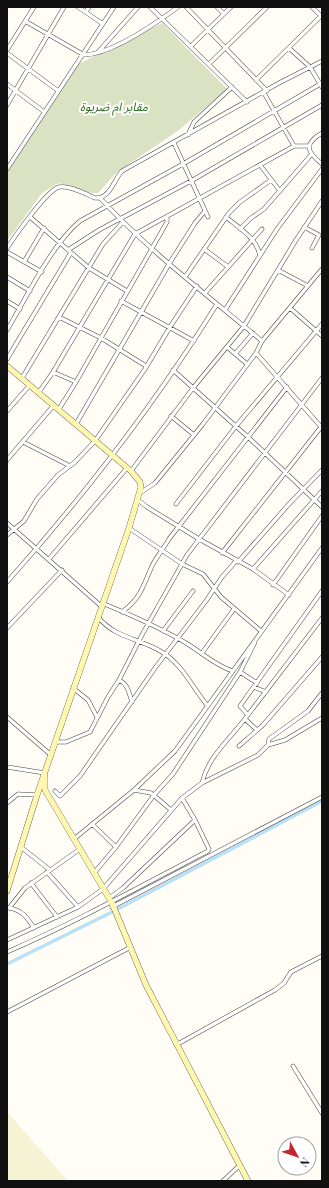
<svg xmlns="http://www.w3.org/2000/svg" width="329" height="1188" viewBox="0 0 329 1188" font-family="'Playfair Display','Noto Sans Arabic',serif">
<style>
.farmland{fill:#f6f3d4}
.cemetery{fill:#d9e3c4}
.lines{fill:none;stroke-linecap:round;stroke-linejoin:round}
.canal{stroke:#b9e0f7;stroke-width:3.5}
.street-casing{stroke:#444;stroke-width:4.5}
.secondary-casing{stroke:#333;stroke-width:6}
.street{stroke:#fff;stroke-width:3.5}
.secondary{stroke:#fff6b0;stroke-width:5.5}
.labels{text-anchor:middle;stroke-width:4;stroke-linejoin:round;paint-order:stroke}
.park-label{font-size:12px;font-style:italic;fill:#2f6b1f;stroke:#fff}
</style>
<rect width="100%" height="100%" fill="#fffdf5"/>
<!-- farmland -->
<path class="farmland" d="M 7,1112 L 68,1181 L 7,1181 Z"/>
<!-- cemetery -->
<path class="cemetery" d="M 162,23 L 227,89 L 179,130 L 117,172 L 98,193 L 92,193 L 59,183 L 42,193 L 7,241 L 7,171 L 76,65 Z"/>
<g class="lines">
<!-- canal -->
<path class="canal" d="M 7,964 L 114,911 L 322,801"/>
<!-- street casing -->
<g class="street-casing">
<path id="street" d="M 78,7 L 103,24
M 150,7 L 247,102
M 186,7 L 267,91
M 217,7 L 224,14
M 312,7 L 322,17
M 86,12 L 89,7
M 25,21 L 84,55 C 112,54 155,24 178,7
M 191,46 L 231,7
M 289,48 L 310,67 L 322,87
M 7,50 L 34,7
M 99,51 L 138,7
M 7,53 L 57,90
M 209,64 L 267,7
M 256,80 L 322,15
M 7,84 L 43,111
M 264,93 L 294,146
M 7,105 L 64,7
M 322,133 C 303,144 307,152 322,164
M 188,135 L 194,122 L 232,87
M 174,143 L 208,217
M 260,165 L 280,191
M 7,169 L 114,7
M 100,198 C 149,251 207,295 262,341
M 30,217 L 89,268 L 127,291
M 226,217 C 239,228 257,238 260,256
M 304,227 L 319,235 L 312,248
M 240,229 L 251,218 L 264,209 L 311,155
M 7,248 C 15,236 47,190 59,187 C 69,185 86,194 95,198 C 110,199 113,181 122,171 L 279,83 L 322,61
M 204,249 L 227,266
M 68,250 L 99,230 L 191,181 L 322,105
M 7,252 L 42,272
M 24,262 L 44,228
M 322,269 L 262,341 L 256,353 L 322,428
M 278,270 L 308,286
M 7,277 L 30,291
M 185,277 L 229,213 L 240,202 L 271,180
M 205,293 L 262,229
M 7,301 L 20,309
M 121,301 L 194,341
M 290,308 L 322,336
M 225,310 L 277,229 L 322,169
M 59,317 L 101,338 L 146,366
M 7,330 C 27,297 51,245 80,221 L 183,164 L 322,83
M 227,347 L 247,364
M 235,354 L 253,333
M 7,359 L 70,254
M 173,370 L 248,437 L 322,507
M 53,372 L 76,382
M 22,378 L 103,244 L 123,222
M 39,392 L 53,372 L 135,234 L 294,146 L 309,146
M 59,409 L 76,382 L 167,222 L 167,216
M 7,411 L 30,385
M 171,416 L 194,435
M 76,424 L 169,264 L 195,223 L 205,211
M 23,442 L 70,466
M 7,460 L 54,405
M 131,471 L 193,388 L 244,326 L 296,240 L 322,201
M 140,493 L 155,483 L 203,424 L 256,353
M 138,500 L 147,507 L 199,539 L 253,569 L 289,595
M 176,504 L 236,426 L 322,324
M 7,523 L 101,606
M 129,528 L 182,564 L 203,574 L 221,597 L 261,631
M 7,535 L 24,521 L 37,499 L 58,475 L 75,462 L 95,441 L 145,369 L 170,327 L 197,286
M 222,553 L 321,427
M 49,559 L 127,468
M 238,562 L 289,504 L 322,470
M 253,569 L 322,491
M 7,582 C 84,496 156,402 217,304
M 273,585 L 322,516
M 102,603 C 131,615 159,627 186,643 C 201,652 216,666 233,671
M 122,612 C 141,598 143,586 152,566 C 157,556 164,548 169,539 L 287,387
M 98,617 C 116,639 140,638 162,652 C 182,664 193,688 207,705
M 7,628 L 62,570
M 163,631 L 193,591
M 202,653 L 234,609
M 240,672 L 257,683
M 119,680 C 128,684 129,693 132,702
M 254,687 L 266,692
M 73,688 L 88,700 L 97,717
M 248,715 L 240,706 L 322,591
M 7,717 L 51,755
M 245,719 L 257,730
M 55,742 L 66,742 L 90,732 L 108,697 L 119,680 L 143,633 L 187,555 L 322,378
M 268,745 L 269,739 L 308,711 L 322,693
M 239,746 L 263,725 L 322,657
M 7,767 L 45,773
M 202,783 C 208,757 228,741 244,720 C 270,686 296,652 322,618
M 134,790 L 151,793 L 171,810
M 55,791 L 60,796 L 80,776 L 155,668 L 206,601 L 222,577 L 236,561
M 7,803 L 18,794 L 37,795
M 92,824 L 116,847
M 74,839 L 134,790 L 175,751 L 322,548
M 22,848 L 50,870
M 47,872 L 78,907
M 94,873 L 116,847 L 154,795 L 173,774 L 240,672 L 255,642
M 31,883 L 57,917
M 109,898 L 123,888 L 195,820
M 7,907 L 9,908 L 25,888 L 80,849
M 112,907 L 322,797
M 9,908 C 22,910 27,917 34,928
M 7,940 L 78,907 L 103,889 L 182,798 L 202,783 L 258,755 L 268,745 L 285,740 L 322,718
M 7,952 C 76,922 141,886 208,851 L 209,849 L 195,820 L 182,798
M 7,1012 L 129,948
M 176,1045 L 275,990 L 284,983 L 291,972 L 322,956
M 293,1066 L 322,1113
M 223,1181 L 240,1165"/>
</g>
<!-- secondary casing -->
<g class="secondary-casing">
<path id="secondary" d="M 7,366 L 131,471 L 140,482 L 141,487 L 129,528 L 37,795 L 7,891
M 45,777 L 45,790 L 112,903 L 146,985 L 248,1181"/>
</g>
<!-- street -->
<use href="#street" class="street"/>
<!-- secondary -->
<use href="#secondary" class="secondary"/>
</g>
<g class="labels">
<!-- park labels -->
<g class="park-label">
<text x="114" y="111">مقابر ام ضريوة</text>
</g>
</g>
<!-- border -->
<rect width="329" height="1188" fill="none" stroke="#111111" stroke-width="16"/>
<!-- north arrow -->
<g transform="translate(297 1156) rotate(130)"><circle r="19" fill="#ffffff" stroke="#a0a0a0"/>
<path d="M0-3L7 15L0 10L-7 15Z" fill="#c4262e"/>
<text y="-6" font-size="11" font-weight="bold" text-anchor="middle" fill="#111111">N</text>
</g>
</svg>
